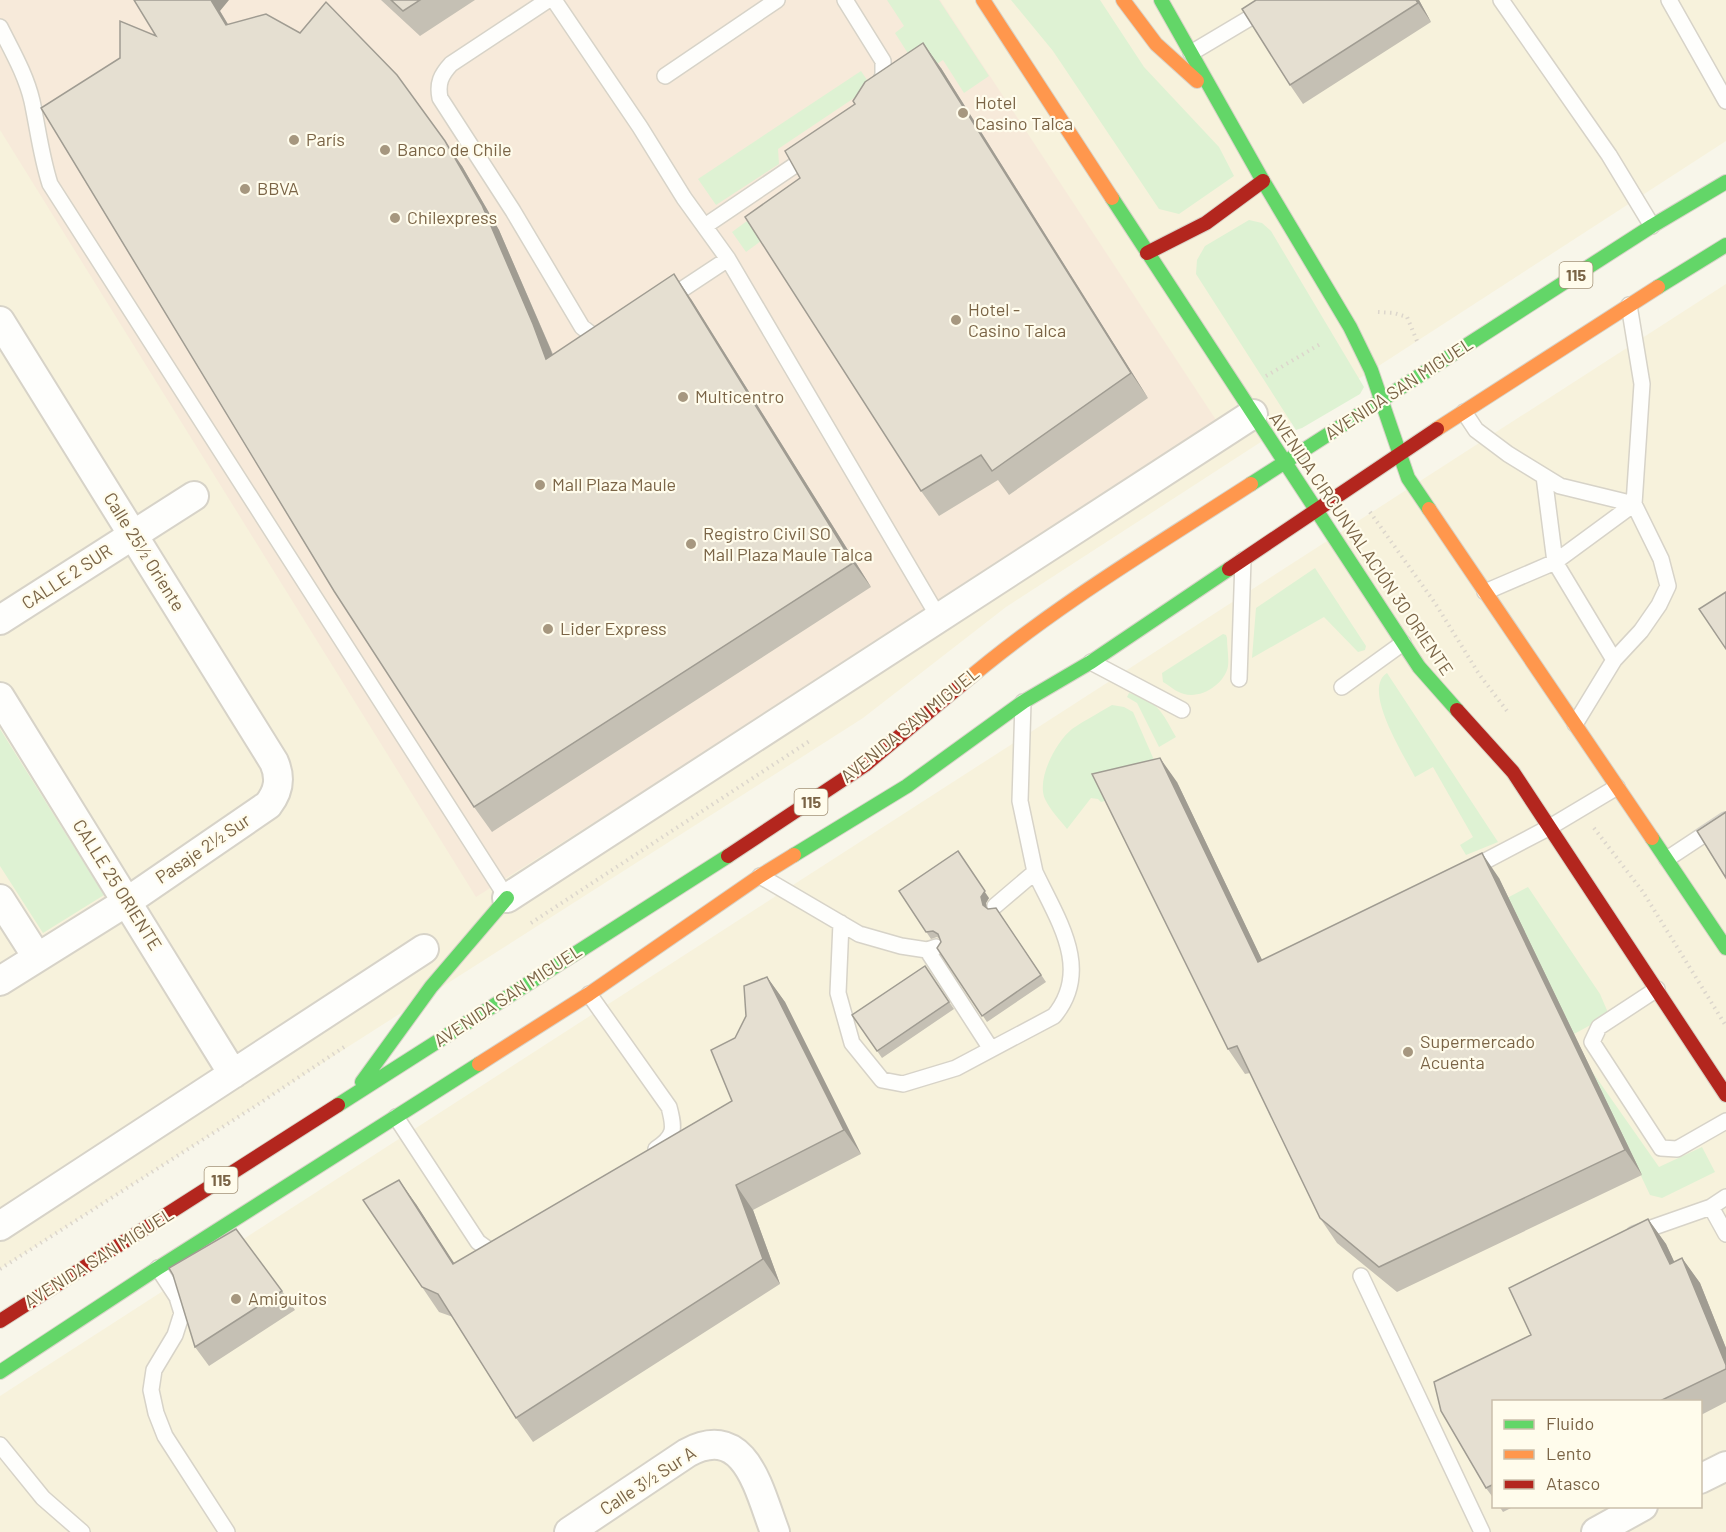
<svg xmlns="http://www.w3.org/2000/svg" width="1726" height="1532" viewBox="0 0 1726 1532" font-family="Barlow,sans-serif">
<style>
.residential{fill:#f7f2dc;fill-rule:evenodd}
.commercial{fill:#f7eada}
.green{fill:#def2d3}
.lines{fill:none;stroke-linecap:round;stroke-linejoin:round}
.lane-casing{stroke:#d7d3c8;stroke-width:18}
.street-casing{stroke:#d7d3c8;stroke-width:32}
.fast-casing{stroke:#d8d3c8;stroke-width:16}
.slow-casing{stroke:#d8d3c8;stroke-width:16}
.jam-casing{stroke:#d8d3c8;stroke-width:16}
.path{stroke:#dcd6cc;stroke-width:4;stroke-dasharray:1.5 4.5;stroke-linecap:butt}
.lane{stroke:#fefefc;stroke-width:15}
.street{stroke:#fefefc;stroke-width:28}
.fast{stroke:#63d668;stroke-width:14}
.slow{stroke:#ff974d;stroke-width:14}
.jam{stroke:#b3261e;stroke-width:14}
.wall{fill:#c5c0b4}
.shaded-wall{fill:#a09c92}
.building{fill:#e5dfd1;stroke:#a09c92;stroke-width:1.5}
.poi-dot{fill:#a6977f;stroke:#fffcec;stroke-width:2}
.labels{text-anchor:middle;stroke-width:4.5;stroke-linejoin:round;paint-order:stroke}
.shield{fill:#fffcec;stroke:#a29278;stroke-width:1.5}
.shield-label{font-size:16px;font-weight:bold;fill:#7a6446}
.poi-label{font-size:18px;fill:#7a6446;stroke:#fffcec;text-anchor:start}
.street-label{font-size:18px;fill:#7a6446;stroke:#fffcec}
</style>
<rect width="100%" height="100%" fill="#f8f6ea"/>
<!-- residential -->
<path class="residential" d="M 0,0 L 1726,0 L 1726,141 L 1006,607 L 863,718 L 0,1269 Z
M 1726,284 L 1726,1532 L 0,1532 L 0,1396 ZM 1494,1402 L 1700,1402 L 1700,1506 L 1494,1506 Z"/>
<!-- commercial -->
<path class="commercial" d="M 0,0 L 940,0 L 1220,426 L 476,897 L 0,130 Z"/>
<!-- green -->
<path class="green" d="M 887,0 L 939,0 L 989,76 L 964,93 L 943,60 L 921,74 L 895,33 L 904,26 Z
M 1011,0 L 1100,0 L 1144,67 L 1219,147 L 1234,176 L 1179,214 L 1159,209 L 1053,51 Z
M 861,71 L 869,83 L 866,90 L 778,149 L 779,164 L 716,205 L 698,179 Z
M 788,191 L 802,211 L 746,252 L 732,232 Z
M 1249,220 L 1262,223 L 1271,231 L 1364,387 L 1360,394 L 1302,428 L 1296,430 L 1196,274 L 1197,260 L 1205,246 Z
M 1315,568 L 1366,646 L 1365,650 L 1358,652 L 1324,617 L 1252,658 L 1256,608 Z
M 1223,634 L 1226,635 L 1227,638 C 1227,647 1229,658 1228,666 C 1225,684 1201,699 1184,694 C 1176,692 1170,686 1163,682 L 1162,673 Z
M 1387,673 L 1498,842 L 1466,855 L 1460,845 L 1473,837 L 1433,767 L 1415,777 C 1405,757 1361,689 1387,673 Z
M 1129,693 C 1158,701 1162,712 1176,737 L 1159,747 L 1137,703 L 1127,697 Z
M 1112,705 L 1124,707 L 1133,712 L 1165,785 L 1101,802 L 1098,799 L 1091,798 L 1067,829 C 1060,820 1050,810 1045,799 C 1036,779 1056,742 1072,729 C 1085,720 1099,713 1112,705 Z
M 0,729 L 104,895 L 43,933 L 0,866 Z
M 1528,887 L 1600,994 L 1609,1015 L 1574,1034 L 1507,898 Z
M 1591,1070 L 1659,1167 L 1702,1147 L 1715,1172 L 1662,1198 L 1650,1195 Z"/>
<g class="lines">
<!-- lane casing -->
<g class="lane-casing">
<path id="lane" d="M 548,0 L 451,64 C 441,75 437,83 440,98 L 513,211 L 582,327 L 591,334 L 606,337
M 554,0 L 640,127 L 684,198 L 728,259 L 939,618
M 845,0 L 883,61 L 883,75 L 878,87
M 1501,0 L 1609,155 L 1652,226
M 1669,0 L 1726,101
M 0,27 C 12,51 26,75 32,101 C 38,129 41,156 50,184 L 507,898
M 1191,53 L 1280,0
M 665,76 L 777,0
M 705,226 L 810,155
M 666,300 L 728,259
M 1464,412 L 1476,430 L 1508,454 L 1560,486 L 1634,504
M 1544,476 L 1555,562 L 1614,660
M 1485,592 L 1555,562 L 1634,504
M 1091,662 L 1182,710
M 1239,679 L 1243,560
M 1342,687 L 1403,643
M 1575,724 L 1614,660 L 1641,631 L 1659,605 L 1668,586 L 1661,559 L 1634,504 L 1642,384 L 1629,305
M 1667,859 L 1726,820
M 1470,869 L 1550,827 L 1617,787
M 760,876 L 859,934 L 901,946 L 927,950 L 936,947
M 995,906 L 1035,872 L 1020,801 L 1023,702
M 841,923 L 838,993 L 852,1043 L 882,1080 L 903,1084 L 956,1068 L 1054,1016 C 1093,969 1057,919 1035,872
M 927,950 L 991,1049
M 1657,989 L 1599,1027 L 1592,1042 L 1661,1148 L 1677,1149 L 1726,1121
M 589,994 L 669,1107 C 675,1129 675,1136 656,1149
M 396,1117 L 478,1242 L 492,1252 L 502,1249
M 1726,1197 L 1711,1207 L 1726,1234
M 1634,1234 L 1711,1207
M 158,1268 L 177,1297 L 182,1313 L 175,1335 L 154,1370 L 151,1390 L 156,1413 L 165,1436 L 227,1532
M 1361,1276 L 1482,1532
M 0,1445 L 43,1498 L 82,1532"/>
</g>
<!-- street casing -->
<g class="street-casing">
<path id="street" d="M 0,321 L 274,762 C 281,778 279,791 268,805 L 128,901 L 0,981
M 0,620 L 194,496
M 0,697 L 233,1074
M 507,898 L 1253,414
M 0,899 L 37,957
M 0,1226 L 424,949
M 1700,1479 L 1726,1466
M 569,1532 L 687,1453 C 746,1421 759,1491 775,1532
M 1596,1532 L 1643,1506"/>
</g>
<!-- fast casing -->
<g class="fast-casing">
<path id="fast" d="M 1161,0 L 1263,181 L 1350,327 L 1371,370 L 1408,478 L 1429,509
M 1112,198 L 1419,667 L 1457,710
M 1658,287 L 1726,245
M 1251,484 L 1652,226 L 1726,182
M 1652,838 L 1726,948
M 794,855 L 907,786 L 1023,702 L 1091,662 L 1229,569
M 362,1082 L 431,987 L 507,898
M 338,1105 L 728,856
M 0,1372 L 158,1268 L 479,1064"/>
</g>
<!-- slow casing -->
<g class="slow-casing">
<path id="slow" d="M 983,0 L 1112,198
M 1123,0 L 1156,44 L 1197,81
M 1437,429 L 1658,287
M 1429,509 L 1652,838
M 961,685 C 1051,608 1152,548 1251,484
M 479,1064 L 589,994 L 760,876 L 794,855"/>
</g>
<!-- jam casing -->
<g class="jam-casing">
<path id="jam" d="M 1147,253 L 1206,223 L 1263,181
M 1229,569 L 1437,429
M 1457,710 L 1513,772 L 1726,1095
M 728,856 L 865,765 L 961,685
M 0,1321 L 338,1105"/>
</g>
<!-- path -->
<path class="path" d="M 1378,312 L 1394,313 L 1407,317 L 1417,341
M 1266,376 L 1322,343
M 1370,512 L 1435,603 L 1479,674 L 1507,711
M 1594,828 L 1643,892 L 1726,1026
M 531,923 L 811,740
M 0,1269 L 257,1105 L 347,1045"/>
<!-- lane -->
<use href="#lane" class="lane"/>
<!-- street -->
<use href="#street" class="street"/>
<!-- fast -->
<use href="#fast" class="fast"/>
<!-- slow -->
<use href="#slow" class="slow"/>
<!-- jam -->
<use href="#jam" class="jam"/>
</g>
<!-- wall -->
<path class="wall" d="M 381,0 L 475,0 L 420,36 Z
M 1419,0 L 1431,22 L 1303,104 L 1290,85 Z
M 220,11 L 228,24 L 462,166 L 499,230 L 553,354 L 691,299 L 871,587 L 492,832 L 474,807 L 156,36 Z
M 941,68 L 1148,398 L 1009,495 L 998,480 L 939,516 L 921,491 L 800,178 Z
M 1177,782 L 1262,960 L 1499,878 L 1642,1175 L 1397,1292 L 1337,1243 L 1320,1218 L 1250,1073 L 1245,1074 L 1228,1049 Z
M 899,891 L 989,898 L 986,903 L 987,908 L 988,909 L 996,908 L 1046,982 L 987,1022 L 937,948 L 941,942 L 940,939 L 937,937 L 931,939 Z
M 925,966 L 954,1009 L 882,1058 L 852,1015 Z
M 767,977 L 785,1002 L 861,1154 L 753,1210 L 780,1284 L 533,1442 L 516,1418 L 453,1317 L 439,1312 L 422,1287 L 416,1204 L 454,1264 L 732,1101 L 735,1038 Z
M 1648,1219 L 1666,1244 L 1674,1262 L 1682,1258 L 1700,1283 L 1726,1348 L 1726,1402 L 1701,1415 L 1701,1401 L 1494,1401 L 1494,1499 L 1486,1488 L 1441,1411 L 1434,1382 L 1531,1335 L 1509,1288 Z
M 282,1291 L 295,1310 L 209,1366 L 195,1347 Z
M 1499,1506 L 1515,1506 L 1503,1512 Z"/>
<!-- shaded-wall -->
<path class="shaded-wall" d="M 211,0 L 229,0 L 220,11 L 243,50 L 226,25 Z
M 1416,0 L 1419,0 L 1431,22 L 1418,3 Z
M 923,43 L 941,68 L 1148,398 L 1131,373 Z
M 445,141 L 462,166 L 499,230 L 550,348 L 563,384 L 546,359 Z
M 674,274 L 691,299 L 871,587 L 853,563 Z
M 1160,758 L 1177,782 L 1275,987 L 1258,962 Z
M 1482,853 L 1499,878 L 1642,1175 L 1625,1150 Z
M 962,858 L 989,898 L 986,903 L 987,912 L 983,905 Z
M 767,977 L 785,1002 L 861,1154 L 844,1130 Z
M 399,1180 L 416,1204 L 471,1289 L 453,1264 Z
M 736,1185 L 753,1210 L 780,1284 L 763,1259 Z
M 1648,1219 L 1666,1244 L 1687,1289 L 1670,1264 Z
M 1682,1258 L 1700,1283 L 1726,1348 L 1726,1365 Z"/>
<!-- building -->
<path class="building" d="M 134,0 L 211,0 L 226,25 L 266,14 L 300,33 L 326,2 L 397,75 L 445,141 L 482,205 L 533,324 L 546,359 L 674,274 L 853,563 L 474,807 L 334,591 L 41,108 L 120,58 L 120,21 L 156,36 Z
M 391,0 L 420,0 L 403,11 Z
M 1256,0 L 1416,0 L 1418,3 L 1290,85 L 1242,9 Z
M 923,43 L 1131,373 L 992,471 L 981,455 L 921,491 L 745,217 L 800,178 L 785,151 L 855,104 L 853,101 L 865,82 Z
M 1726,592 L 1726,649 L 1699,609 Z
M 1160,758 L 1258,962 L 1482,853 L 1625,1150 L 1379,1267 L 1320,1218 L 1237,1046 L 1228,1049 L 1092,774 Z
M 1726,812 L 1726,878 L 1697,831 Z
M 958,851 L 985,891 L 981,897 L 983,905 L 988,909 L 996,908 L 1041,975 L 982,1016 L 937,948 L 941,942 L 938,934 L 933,931 L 926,932 L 899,891 Z
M 925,966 L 949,1002 L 877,1051 L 852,1015 Z
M 767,977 L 844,1130 L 736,1185 L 763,1259 L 516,1418 L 438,1294 L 422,1287 L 363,1200 L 399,1180 L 453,1264 L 732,1101 L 711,1050 L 735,1038 L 746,1016 L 744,986 Z
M 1648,1219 L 1670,1264 L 1682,1258 L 1726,1365 L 1726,1369 L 1660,1401 L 1494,1401 L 1494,1484 L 1486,1488 L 1441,1411 L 1434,1382 L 1531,1335 L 1509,1288 Z
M 236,1229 L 282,1291 L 195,1347 L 173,1275 L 169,1268 Z"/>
<!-- markers -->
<g class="poi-dot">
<circle cx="963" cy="113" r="6"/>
<circle cx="294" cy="140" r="6"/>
<circle cx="385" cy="150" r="6"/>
<circle cx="245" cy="189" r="6"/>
<circle cx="395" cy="218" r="6"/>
<circle cx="956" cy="320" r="6"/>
<circle cx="683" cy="397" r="6"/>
<circle cx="540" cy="485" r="6"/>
<circle cx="691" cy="544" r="6"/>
<circle cx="548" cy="629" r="6"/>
<circle cx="1408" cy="1052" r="6"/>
<circle cx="236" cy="1299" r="6"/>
</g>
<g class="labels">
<!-- shield labels -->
<g class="shield">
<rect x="1559.5" y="262" width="33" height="26" rx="4.5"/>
<rect x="794.5" y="789" width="33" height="26" rx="4.5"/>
<rect x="204.5" y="1167" width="33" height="26" rx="4.5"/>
</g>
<g class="shield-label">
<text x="1576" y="281">115</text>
<text x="811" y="808">115</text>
<text x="221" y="1186">115</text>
</g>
<!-- poi labels -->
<g class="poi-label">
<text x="975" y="109">Hotel<tspan x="975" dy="21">Casino Talca</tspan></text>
<text x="306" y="146">París</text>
<text x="397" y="156">Banco de Chile</text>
<text x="257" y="195">BBVA</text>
<text x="407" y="224">Chilexpress</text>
<text x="968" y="316">Hotel -<tspan x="968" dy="21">Casino Talca</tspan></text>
<text x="695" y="403">Multicentro</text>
<text x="552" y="491">Mall Plaza Maule</text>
<text x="703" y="540">Registro Civil SO<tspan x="703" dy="21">Mall Plaza Maule Talca</tspan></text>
<text x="560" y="635">Lider Express</text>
<text x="1420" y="1048">Supermercado<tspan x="1420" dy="21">Acuenta</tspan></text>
<text x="248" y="1305">Amiguitos</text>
</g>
<!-- street labels -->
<g class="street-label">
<text transform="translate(1399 389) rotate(-33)" y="6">AVENIDA SAN MIGUEL</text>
<text transform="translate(1361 544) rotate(56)" y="6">AVENIDA CIRCUNVALACIÓN 30 ORIENTE</text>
<text transform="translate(144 552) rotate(58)" y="6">Calle 25½ Oriente</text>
<text transform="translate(67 577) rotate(-33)" y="6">CALLE 2 SUR</text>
<text transform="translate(910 725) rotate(-39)" y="6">AVENIDA SAN MIGUEL</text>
<text transform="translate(203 849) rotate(-34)" y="6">Pasaje 2½ Sur</text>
<text transform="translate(117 885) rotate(58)" y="6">CALLE 25 ORIENTE</text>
<text transform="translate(508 996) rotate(-33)" y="6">AVENIDA SAN MIGUEL</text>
<text transform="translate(99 1258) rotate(-32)" y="6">AVENIDA SAN MIGUEL</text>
<text transform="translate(648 1481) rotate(-33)" y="6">Calle 3½ Sur A</text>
</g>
</g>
<!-- legend -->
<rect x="1492" y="1400" width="210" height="108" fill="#fffcec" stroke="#cabfaa" stroke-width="1.5"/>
<rect x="1504" y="1420" width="30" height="9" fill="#63d668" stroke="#cabfaa" stroke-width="1.5"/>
<text x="1546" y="1430" font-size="18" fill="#7a6446">Fluido</text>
<rect x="1504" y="1450" width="30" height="9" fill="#ff974d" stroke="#cabfaa" stroke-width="1.5"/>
<text x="1546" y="1460" font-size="18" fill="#7a6446">Lento</text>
<rect x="1504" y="1480" width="30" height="9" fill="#b3261e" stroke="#cabfaa" stroke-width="1.5"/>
<text x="1546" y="1490" font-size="18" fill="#7a6446">Atasco</text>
</svg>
